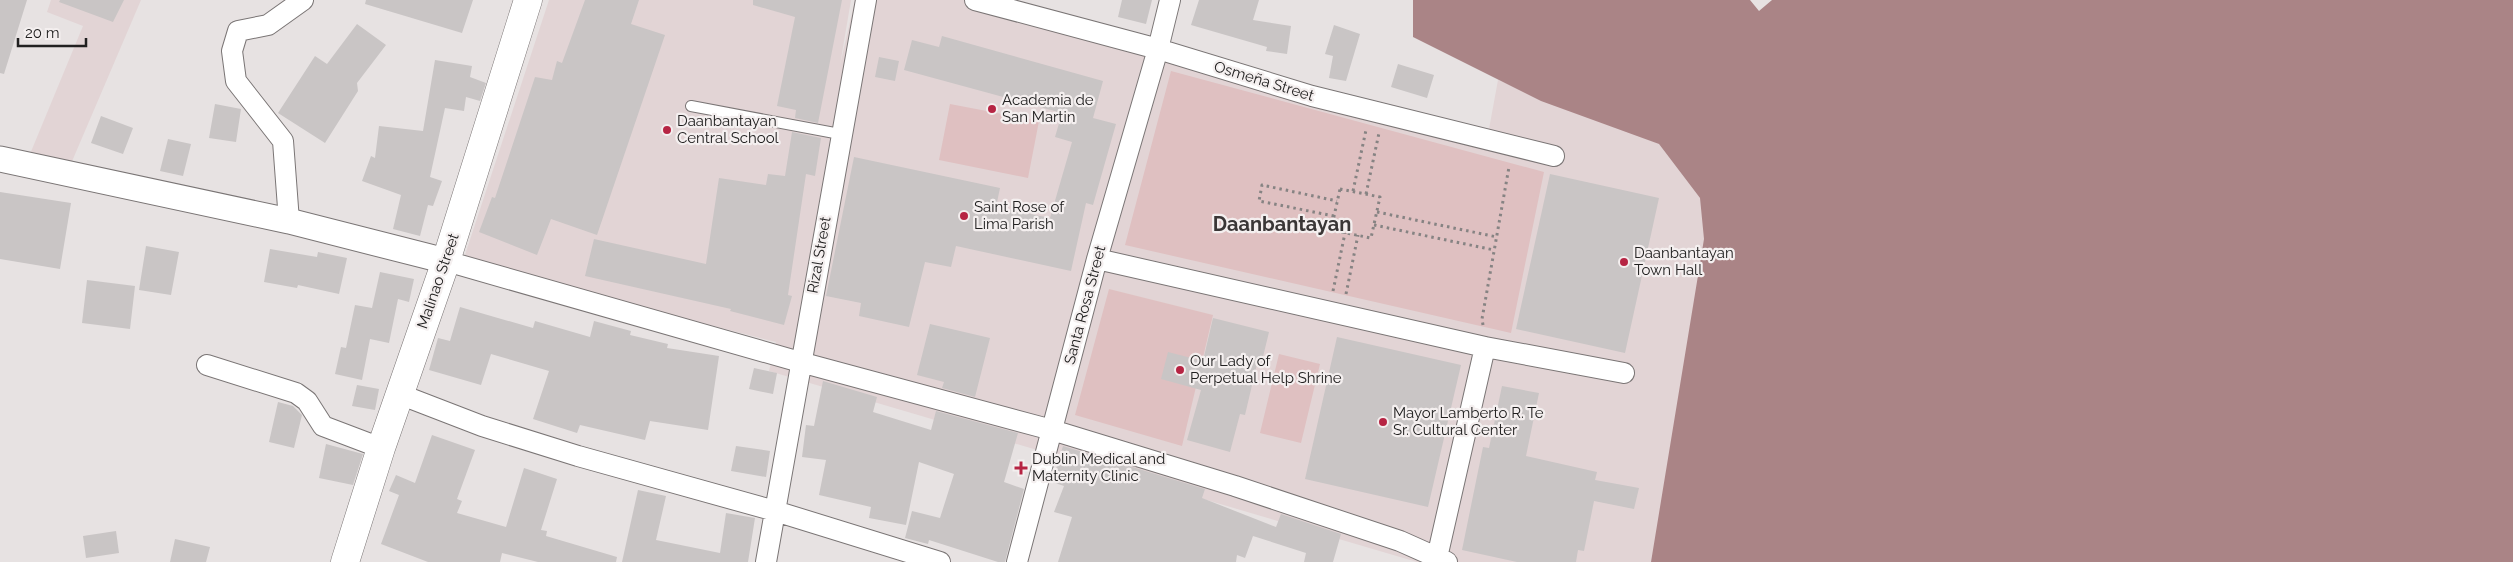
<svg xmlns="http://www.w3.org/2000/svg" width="2513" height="562" viewBox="0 0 2513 562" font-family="Raleway,sans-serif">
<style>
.built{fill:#e2d4d5}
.green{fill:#dfc0c1}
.water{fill:#aa8486}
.building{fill:#c9c5c5}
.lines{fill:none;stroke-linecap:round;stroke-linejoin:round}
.service-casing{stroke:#7a7575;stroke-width:12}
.minor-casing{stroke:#7a7575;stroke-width:22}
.tertiary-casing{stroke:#7a7575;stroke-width:27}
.secondary-casing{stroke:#7a7575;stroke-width:29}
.path{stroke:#868383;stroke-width:3;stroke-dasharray:2.5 4;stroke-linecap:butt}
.service{stroke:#fff;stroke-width:10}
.minor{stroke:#fff;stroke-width:20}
.tertiary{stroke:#fff;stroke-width:25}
.secondary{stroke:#fff;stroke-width:28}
.poi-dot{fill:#b62443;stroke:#f4efef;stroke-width:2}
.labels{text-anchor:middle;stroke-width:4.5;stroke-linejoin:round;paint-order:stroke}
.street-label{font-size:15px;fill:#212020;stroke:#f4efef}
.poi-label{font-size:15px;fill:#212020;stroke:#f4efef;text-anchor:start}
.district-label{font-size:20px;font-weight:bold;fill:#3a3636;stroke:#f4efef}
</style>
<rect width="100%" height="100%" fill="#e7e2e2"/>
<!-- built -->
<path class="built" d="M 51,0 L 141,0 L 70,166 L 30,154 L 83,26 L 47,12 Z
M 549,0 L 851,0 L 840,65 L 855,0 L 981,0 L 1487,140 L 1498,80 L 1659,144 L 1700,198 L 1732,288 L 1673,562 L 1417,562 L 769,371 L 776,342 L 463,261 Z"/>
<!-- green -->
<path class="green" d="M 1171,71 L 1544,172 L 1511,333 L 1125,245 Z
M 950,104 L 1039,121 L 1028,178 L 939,160 Z
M 1109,289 L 1213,315 L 1182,446 L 1075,415 Z
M 1279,354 L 1320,364 L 1301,443 L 1260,433 Z"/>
<!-- water -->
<path class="water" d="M 1413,0 L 1750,0 L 1759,11 L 1772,0 L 2513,0 L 2513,562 L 1651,562 L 1704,239 L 1700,198 L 1659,144 L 1541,101 L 1413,37 Z"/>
<!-- building -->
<path class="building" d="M 0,0 L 27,0 L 4,74 L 0,73 Z
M 60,0 L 124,0 L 113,22 L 59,2 Z
M 366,0 L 473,0 L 462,33 L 365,4 Z
M 585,0 L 639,0 L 631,24 L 665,35 L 597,235 L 551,219 L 537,255 L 479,232 L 492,197 L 495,198 L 535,77 L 552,80 L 557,61 L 562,63 Z
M 753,0 L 842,0 L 818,123 L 795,118 L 796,110 L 777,106 L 795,17 L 753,5 Z
M 1122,0 L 1152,0 L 1146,24 L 1118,17 Z
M 1199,0 L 1259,0 L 1253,20 L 1291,26 L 1287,54 L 1266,51 L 1267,47 L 1191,25 Z
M 357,24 L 386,45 L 357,83 L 358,91 L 325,143 L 278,113 L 315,56 L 327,64 Z
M 1334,25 L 1360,34 L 1346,81 L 1329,78 L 1333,56 L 1325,54 Z
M 942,36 L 1103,81 L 1093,118 L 1116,124 L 1093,205 L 1086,203 L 1071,271 L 956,246 L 951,267 L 925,262 L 909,327 L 859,316 L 861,303 L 826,296 L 854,157 L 1000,188 L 996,207 L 1050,218 L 1072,142 L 1055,137 L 1062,113 L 904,70 L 912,40 L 939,47 Z
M 879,57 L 899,61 L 895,81 L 875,77 Z
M 435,60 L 472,66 L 470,77 L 486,83 L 480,101 L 466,97 L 464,111 L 445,108 L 430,177 L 442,181 L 433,206 L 428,205 L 420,236 L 393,229 L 401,195 L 362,181 L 371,156 L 375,158 L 379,126 L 423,131 Z
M 1398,64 L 1434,75 L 1427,98 L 1391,87 Z
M 215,104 L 241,109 L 236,142 L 209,138 Z
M 101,116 L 133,128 L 123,154 L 91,143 Z
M 792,132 L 821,138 L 815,176 L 806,174 L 788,295 L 792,296 L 784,325 L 730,311 L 731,309 L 585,276 L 594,239 L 706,264 L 719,178 L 766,185 L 768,174 L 785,176 Z
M 168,139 L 191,144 L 183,176 L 160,171 Z
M 1550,174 L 1659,198 L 1625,353 L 1516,329 Z
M 0,192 L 71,203 L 60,269 L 0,259 Z
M 146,246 L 179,252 L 171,295 L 139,290 Z
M 270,249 L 317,257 L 318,252 L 347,258 L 339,294 L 298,285 L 297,288 L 264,282 Z
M 380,272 L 414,279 L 409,302 L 398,299 L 389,343 L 370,339 L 362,380 L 335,374 L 341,347 L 346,348 L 355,305 L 372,308 Z
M 87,280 L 135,286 L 130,329 L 82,323 Z
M 460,307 L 533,328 L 535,321 L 590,337 L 594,321 L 631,331 L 630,335 L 668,344 L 667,348 L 719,356 L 708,430 L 650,421 L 645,440 L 580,425 L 577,433 L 533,419 L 549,371 L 491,354 L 481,385 L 429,370 L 438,338 L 450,341 Z
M 1213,318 L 1269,332 L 1261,365 L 1257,364 L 1245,415 L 1240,414 L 1230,452 L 1187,440 L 1201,390 L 1161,379 L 1168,352 L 1203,361 Z
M 930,324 L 990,338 L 975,397 L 942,388 L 944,382 L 917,375 Z
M 1337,337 L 1461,365 L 1428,507 L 1305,479 Z
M 754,368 L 777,373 L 773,394 L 749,389 Z
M 823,381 L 877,397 L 873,412 L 931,430 L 936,411 L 1018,433 L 1004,482 L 1024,489 L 1005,562 L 998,562 L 929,540 L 928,544 L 905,538 L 912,511 L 940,518 L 954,474 L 919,462 L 906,525 L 869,518 L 871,507 L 819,495 L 826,460 L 802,457 L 806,425 L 814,426 Z
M 357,385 L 379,389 L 375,410 L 352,406 Z
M 1502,386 L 1539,393 L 1526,456 L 1597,472 L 1595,480 L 1639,488 L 1634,509 L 1594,501 L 1584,551 L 1578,550 L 1576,562 L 1517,562 L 1462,550 L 1483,447 L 1489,448 Z
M 278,402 L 293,406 L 302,415 L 294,448 L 269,442 Z
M 432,435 L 475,450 L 457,499 L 462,501 L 457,513 L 506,527 L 524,468 L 557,479 L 541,530 L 547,531 L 546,536 L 617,557 L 616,562 L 538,562 L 502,553 L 500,562 L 428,562 L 381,544 L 399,495 L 389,491 L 396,475 L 415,483 Z
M 326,444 L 363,454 L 353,485 L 319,478 Z
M 736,446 L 770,451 L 766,477 L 731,471 Z
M 1063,446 L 1205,489 L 1202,498 L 1276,527 L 1281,514 L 1341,534 L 1333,562 L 1304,562 L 1306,553 L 1253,536 L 1245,558 L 1237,555 L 1236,562 L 1058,562 L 1072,517 L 1054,512 L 1064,486 L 1052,482 Z
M 638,490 L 666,496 L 656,540 L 720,553 L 726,513 L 755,518 L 748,562 L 622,562 Z
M 116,531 L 119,553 L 86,558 L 83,536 Z
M 175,539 L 210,547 L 206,562 L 170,562 Z"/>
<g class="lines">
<!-- service casing -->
<g class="service-casing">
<path id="service" d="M 691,106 L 840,134"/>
</g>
<!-- minor casing -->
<g class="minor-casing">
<path id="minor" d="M 975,0 L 1158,49 L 1312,96 L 1554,156
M 289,221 L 283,141 L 236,81 L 232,51 L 238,31 L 268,25 L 303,0
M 1097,259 L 1485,347 L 1624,373
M 446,261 L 800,362 L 1052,430 L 1235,486 L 1400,541 L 1447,562
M 207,365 L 296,393 L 307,401 L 323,426 L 381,448
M 399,394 L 482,426 L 578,456 L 775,511 L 940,562
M 766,562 L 866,0
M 1017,562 L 1097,259 L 1158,49 L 1170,0
M 1436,562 L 1485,347"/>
</g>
<!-- tertiary casing -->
<g class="tertiary-casing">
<path id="tertiary" d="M 0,159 L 289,221 L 446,261"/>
</g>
<!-- secondary casing -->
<g class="secondary-casing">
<path id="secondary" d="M 345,562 L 381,448 L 446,261 L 528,0"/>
</g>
<!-- path -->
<path class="path" d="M 1340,189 L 1380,197 L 1371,238 L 1331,230 Z
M 1353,191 L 1366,130
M 1366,194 L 1379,133
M 1377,212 L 1497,237
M 1334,216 L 1259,201 L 1262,185 L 1337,201
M 1374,225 L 1494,250
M 1333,291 L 1345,233
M 1346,294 L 1358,235
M 1483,325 L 1482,319 L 1509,167"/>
<!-- service -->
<use href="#service" class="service"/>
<!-- minor -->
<use href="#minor" class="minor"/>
<!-- tertiary -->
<use href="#tertiary" class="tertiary"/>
<!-- secondary -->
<use href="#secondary" class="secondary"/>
</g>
<!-- markers -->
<g class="poi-dot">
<circle cx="992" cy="109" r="5"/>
<circle cx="667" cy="130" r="5"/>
<circle cx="964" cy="216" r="5"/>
<circle cx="1624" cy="262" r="5"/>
<circle cx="1180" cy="370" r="5"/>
<circle cx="1383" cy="422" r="5"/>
<path d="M1018.5 460.5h5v5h5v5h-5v5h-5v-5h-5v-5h5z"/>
</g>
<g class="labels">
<!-- street labels -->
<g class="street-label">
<text transform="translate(1264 81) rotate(17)" y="5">Osmeña Street</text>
<text transform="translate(819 255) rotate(-80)" y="5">Rizal Street</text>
<text transform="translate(438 281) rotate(-71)" y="5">Malinao Street</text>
<text transform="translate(1085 305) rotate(-75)" y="5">Santa Rosa Street</text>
</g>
<!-- poi labels -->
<g class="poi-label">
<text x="1002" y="105">Academia de<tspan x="1002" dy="17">San Martin</tspan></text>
<text x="677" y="126">Daanbantayan<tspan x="677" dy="17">Central School</tspan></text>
<text x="974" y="212">Saint Rose of<tspan x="974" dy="17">Lima Parish</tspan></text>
<text x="1634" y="258">Daanbantayan<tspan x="1634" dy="17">Town Hall</tspan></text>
<text x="1190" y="366">Our Lady of<tspan x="1190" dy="17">Perpetual Help Shrine</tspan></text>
<text x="1393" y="418">Mayor Lamberto R. Te<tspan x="1393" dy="17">Sr. Cultural Center</tspan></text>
<text x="1032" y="464">Dublin Medical and<tspan x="1032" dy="17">Maternity Clinic</tspan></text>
</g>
<!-- district labels -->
<g class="district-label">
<text x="1282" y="231">Daanbantayan</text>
</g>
</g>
<!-- scale -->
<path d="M18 38v8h68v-8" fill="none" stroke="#212020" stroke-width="2.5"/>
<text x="25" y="38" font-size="15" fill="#212020" stroke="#f4efef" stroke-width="4" paint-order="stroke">20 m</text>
</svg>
